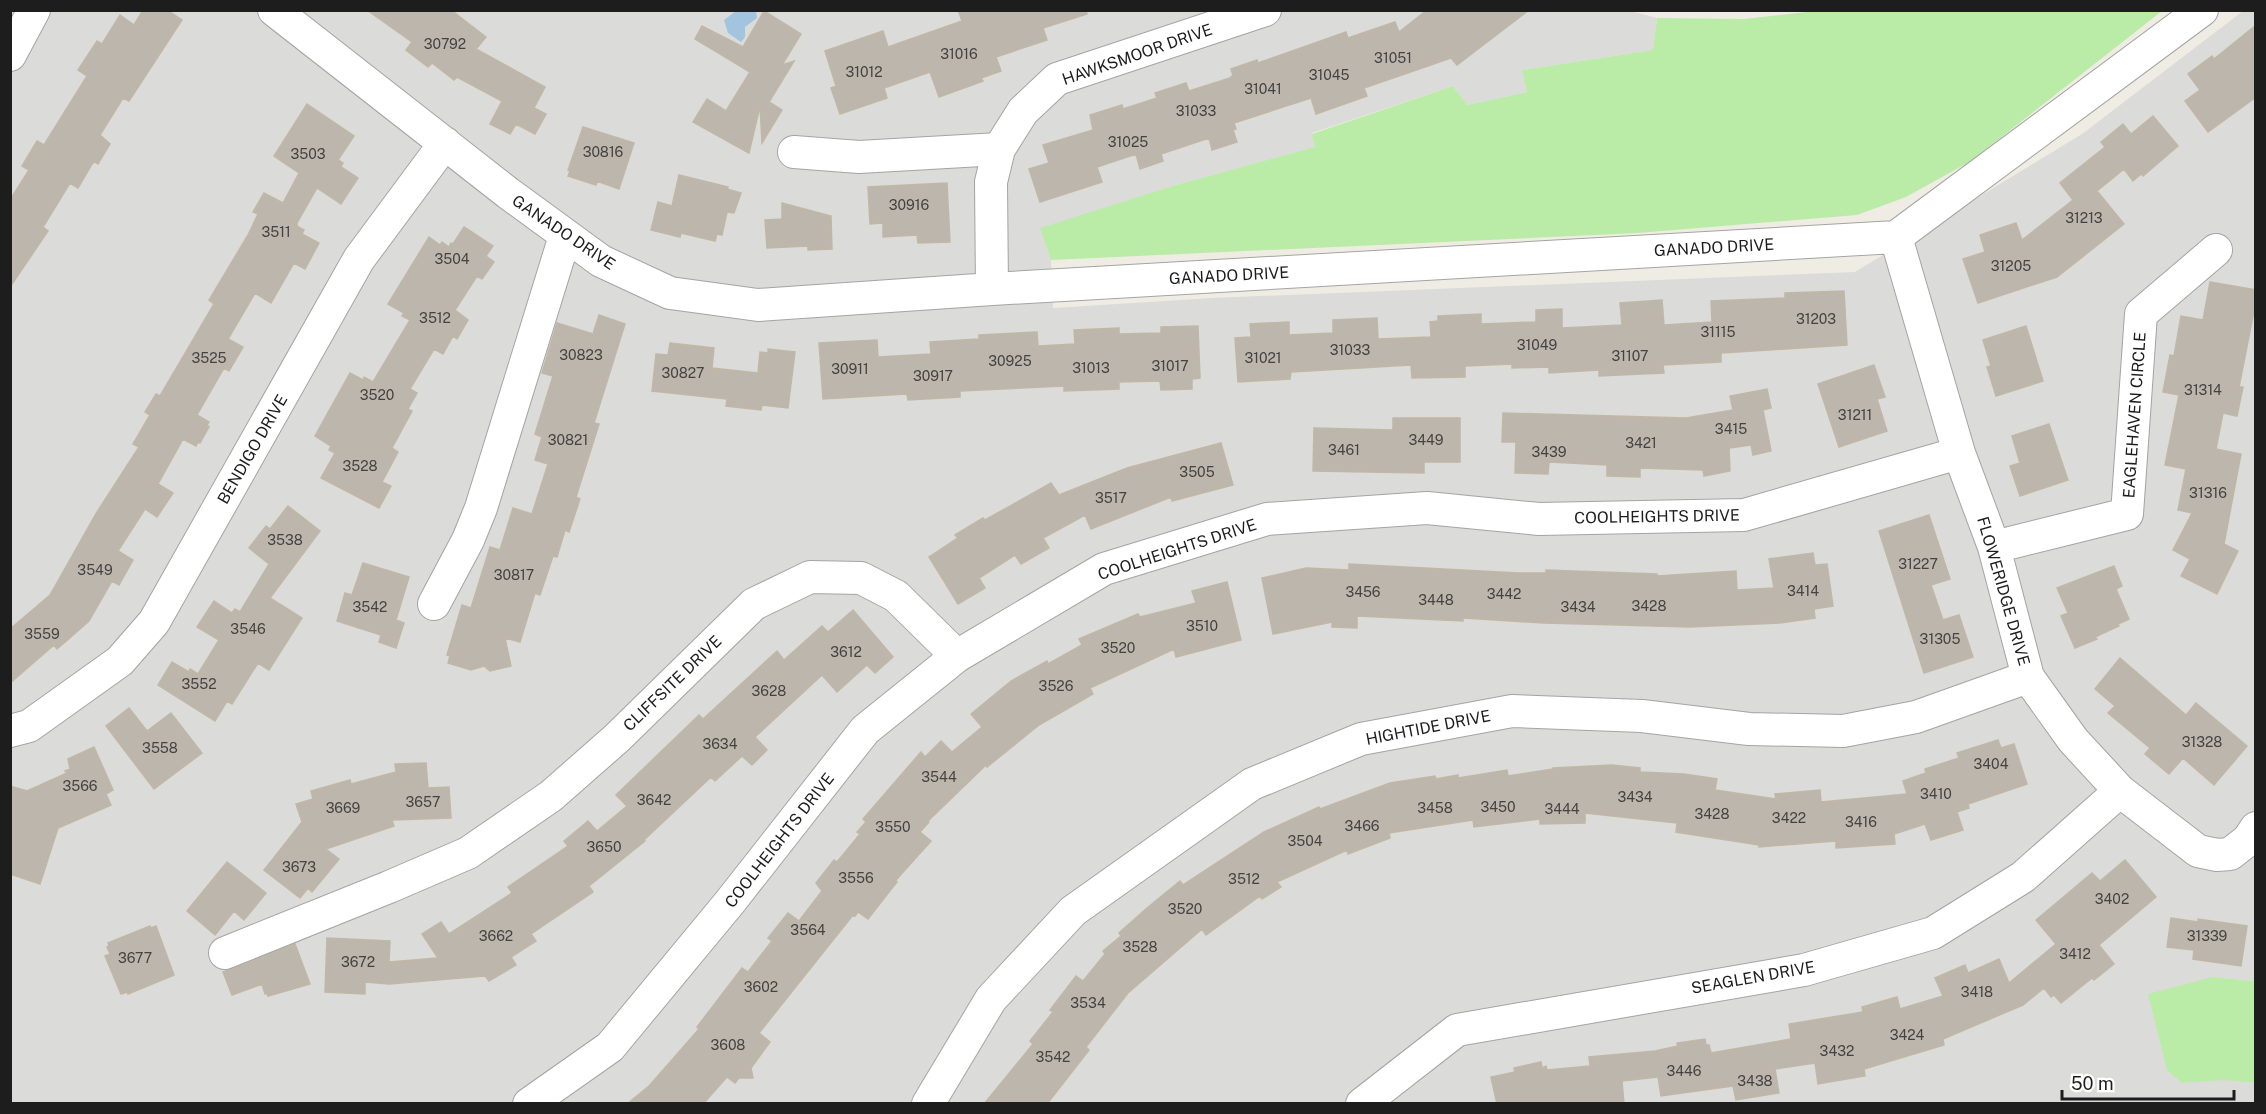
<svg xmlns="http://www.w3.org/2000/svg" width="2266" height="1114" viewBox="0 0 2266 1114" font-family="'Public Sans',sans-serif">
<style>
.residential{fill:#dbdbda}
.grass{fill:#baeba7}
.water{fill:#a2c4de}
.building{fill:#bcb6ac;stroke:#c1b7a5;stroke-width:1.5}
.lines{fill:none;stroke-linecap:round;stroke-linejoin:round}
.minor-casing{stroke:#a4a4a4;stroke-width:34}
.minor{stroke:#fff;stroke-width:32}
.labels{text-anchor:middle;stroke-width:5;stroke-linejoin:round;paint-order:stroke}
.number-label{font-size:14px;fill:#454341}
.street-label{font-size:16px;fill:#1d1d1d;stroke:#fff}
</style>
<rect width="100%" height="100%" fill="#efede3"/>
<!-- residential -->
<path class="residential" d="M 1626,10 L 1657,18 L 1653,50 L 1523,70 L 1527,92 L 1467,105 L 1453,86 L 1312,133 L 1316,147 L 1179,184 L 1041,229 L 1051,260 L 1053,308 L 1212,298 L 1855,272 L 2082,134 L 2243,11 L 2255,11 L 2255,981 L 2212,977 L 2183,1083 L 2224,1079 L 2255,1083 L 2255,1103 L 11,1103 L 10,11 Z"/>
<!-- grass -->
<path class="grass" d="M 1816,11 L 2162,11 L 1971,161 L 1906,197 L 1857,215 L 1638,233 L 1051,260 L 1040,228 L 1179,184 L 1315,147 L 1312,134 L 1453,86 L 1467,105 L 1527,92 L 1522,70 L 1653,50 L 1657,18 L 1744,19 Z
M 2212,977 L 2255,981 L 2255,1083 L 2224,1080 L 2182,1083 L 2167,1070 L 2148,994 Z"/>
<!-- water -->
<path class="water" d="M 736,11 L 756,11 L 757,18 L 745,27 L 745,37 L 741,42 L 728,33 L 724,20 Z"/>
<!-- building -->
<path class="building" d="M 143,10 L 167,10 L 182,20 L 129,101 L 123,98 L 100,135 L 110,144 L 98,164 L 95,162 L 92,164 L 78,188 L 70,183 L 43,227 L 48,231 L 10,287 L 10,200 L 29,170 L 22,166 L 37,141 L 44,145 L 87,76 L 78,70 L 97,41 L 102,44 L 120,15 L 134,25 Z
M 367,10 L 451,10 L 486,37 L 476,49 L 545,87 L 534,108 L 546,114 L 535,134 L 516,124 L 510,134 L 490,124 L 502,101 L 457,77 L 454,80 L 432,63 L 428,67 L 406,50 L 412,42 Z
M 958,10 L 1086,10 L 1087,14 L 1043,28 L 1047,40 L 996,57 L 1001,71 L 981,78 L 983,81 L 939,97 L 930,72 L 884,88 L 887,98 L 840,114 L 831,88 L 836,86 L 825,51 L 883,31 L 888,47 L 962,21 Z
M 1427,10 L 1529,10 L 1457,65 L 1451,58 L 1364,88 L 1367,96 L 1316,114 L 1311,98 L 1234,123 L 1236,129 L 1233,130 L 1237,142 L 1212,150 L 1209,138 L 1161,154 L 1163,161 L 1140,169 L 1136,154 L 1097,167 L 1102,182 L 1040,202 L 1029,169 L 1049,163 L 1043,145 L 1093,130 L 1090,115 L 1122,105 L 1123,109 L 1157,98 L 1155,93 L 1186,83 L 1189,91 L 1230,78 L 1233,75 L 1231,69 L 1257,60 L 1258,63 L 1346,32 L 1348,38 L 1395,22 L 1399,32 Z
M 764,11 L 801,34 L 782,65 L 794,61 L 769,102 L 782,110 L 762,143 L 760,106 L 749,153 L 693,122 L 707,99 L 726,111 L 750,72 L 695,39 L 702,26 L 743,47 Z
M 2256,25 L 2256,97 L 2208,132 L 2185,101 L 2200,90 L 2188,74 L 2212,56 L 2214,59 Z
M 307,104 L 354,136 L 338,160 L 343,163 L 341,167 L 358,178 L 341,204 L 317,188 L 297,223 L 297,226 L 304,230 L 302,234 L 319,243 L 305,269 L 294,263 L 271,303 L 255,293 L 228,339 L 243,347 L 229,371 L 224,368 L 197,415 L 209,422 L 207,425 L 209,427 L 200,443 L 198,442 L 196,446 L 183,439 L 158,484 L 173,493 L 157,517 L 145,509 L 118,551 L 133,560 L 119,585 L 112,581 L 89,621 L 73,635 L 71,634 L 72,636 L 57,649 L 54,645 L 10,683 L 10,629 L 50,595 L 97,512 L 139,447 L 133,444 L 150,415 L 145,412 L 156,394 L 160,396 L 214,304 L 209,300 L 248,235 L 258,214 L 253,212 L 264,193 L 283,203 L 299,173 L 274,156 Z
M 2153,116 L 2178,146 L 2143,176 L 2141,174 L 2133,181 L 2124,169 L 2097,191 L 2124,224 L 2057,277 L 1978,303 L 1963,259 L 1985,252 L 1980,235 L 2016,223 L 2022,240 L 2073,200 L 2060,183 L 2105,147 L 2101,142 L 2123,124 L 2131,134 Z
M 583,127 L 634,143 L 619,189 L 597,181 L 596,185 L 568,176 L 570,171 L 568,170 Z
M 679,175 L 728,187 L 727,189 L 741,193 L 734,213 L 727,212 L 722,235 L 717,234 L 715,241 L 681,233 L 680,237 L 651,230 L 658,202 L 672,206 Z
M 947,183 L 950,242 L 918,243 L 917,235 L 883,237 L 883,223 L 870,224 L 868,187 Z
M 782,203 L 831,216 L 832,249 L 808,250 L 808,246 L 767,248 L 765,220 L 782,219 Z
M 464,227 L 493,246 L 486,256 L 494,262 L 482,279 L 477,276 L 455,310 L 468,320 L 457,339 L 453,336 L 443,354 L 434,349 L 410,389 L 417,393 L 408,409 L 412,411 L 392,448 L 398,452 L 382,482 L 391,486 L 379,508 L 321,478 L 335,453 L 329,450 L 331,446 L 315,436 L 350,373 L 363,380 L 364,377 L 373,382 L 410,320 L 402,316 L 404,313 L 388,304 L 429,237 L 440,245 L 442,242 L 449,247 L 451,243 L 453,244 Z
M 2210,282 L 2256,290 L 2256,301 L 2239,387 L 2243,387 L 2237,416 L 2223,413 L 2216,449 L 2241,454 L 2224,544 L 2238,551 L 2217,594 L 2181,576 L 2190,559 L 2173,550 L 2192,513 L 2178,510 L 2186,469 L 2165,465 L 2179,395 L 2163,392 L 2170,355 L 2174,356 L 2181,316 L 2203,320 Z
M 1844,291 L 1847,345 L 1721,353 L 1721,362 L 1663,365 L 1664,373 L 1599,376 L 1599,370 L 1549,373 L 1549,367 L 1512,368 L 1512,364 L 1465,366 L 1465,377 L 1412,378 L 1411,365 L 1291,372 L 1290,379 L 1238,382 L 1235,338 L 1251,337 L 1250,324 L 1289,322 L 1289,335 L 1333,333 L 1333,320 L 1377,318 L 1378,339 L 1431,337 L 1430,322 L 1438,321 L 1438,316 L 1481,314 L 1481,324 L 1536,322 L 1536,310 L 1562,309 L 1562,328 L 1622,325 L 1620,303 L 1662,300 L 1664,325 L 1712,322 L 1711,301 L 1785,298 L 1785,293 Z
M 599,315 L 625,324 L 594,423 L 599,424 L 576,497 L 580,499 L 569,532 L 565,530 L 557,557 L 553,556 L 540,595 L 535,593 L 520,642 L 505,638 L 511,666 L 490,671 L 484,666 L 471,670 L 448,663 L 450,656 L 447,655 L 462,605 L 471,608 L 490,547 L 500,550 L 513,508 L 532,514 L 548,464 L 535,460 L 542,437 L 535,434 L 553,376 L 542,373 L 557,323 L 593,334 Z
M 1198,326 L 1200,378 L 1192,379 L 1192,389 L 1161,390 L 1160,381 L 1119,382 L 1119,389 L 1064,391 L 1064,386 L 960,391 L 960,397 L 908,400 L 907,394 L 823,399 L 819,343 L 877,340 L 878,357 L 931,354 L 930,342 L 979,339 L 979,335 L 1037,332 L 1038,346 L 1075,344 L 1074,330 L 1119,328 L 1119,334 L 1161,333 L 1161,327 Z
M 2026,326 L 2043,381 L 1996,396 L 1987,367 L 1991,366 L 1983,340 Z
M 670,343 L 714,348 L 712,368 L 758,373 L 760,352 L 768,353 L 768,349 L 795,352 L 788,408 L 762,405 L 761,410 L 726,406 L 727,399 L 652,391 L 656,354 L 668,355 Z
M 1874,365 L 1885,397 L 1877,399 L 1887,431 L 1839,447 L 1818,384 Z
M 1767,389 L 1771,408 L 1763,410 L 1771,451 L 1753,455 L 1751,445 L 1729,448 L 1730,471 L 1704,476 L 1703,470 L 1640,468 L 1640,477 L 1607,476 L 1607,465 L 1549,462 L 1548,474 L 1515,473 L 1516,442 L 1502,442 L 1503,413 L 1686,418 L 1733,410 L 1730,396 Z
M 1393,418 L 1460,418 L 1460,462 L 1424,462 L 1424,473 L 1313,471 L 1314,428 L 1393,430 Z
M 2049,424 L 2068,480 L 2020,496 L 2010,466 L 2020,463 L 2012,436 Z
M 1221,443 L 1233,485 L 1172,501 L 1171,497 L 1091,529 L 1085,515 L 1043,538 L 1049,548 L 1021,564 L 1015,555 L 979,578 L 985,588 L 958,604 L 929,557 L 958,538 L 955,535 L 983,518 L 985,520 L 1051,483 L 1059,495 L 1127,468 Z
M 288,506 L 320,531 L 270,598 L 302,618 L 269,670 L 258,663 L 232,704 L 227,701 L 215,721 L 158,685 L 172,662 L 189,672 L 190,669 L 198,674 L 219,640 L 197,627 L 214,601 L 232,613 L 235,609 L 240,612 L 269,564 L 249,548 L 266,526 L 270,529 Z
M 1929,515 L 1950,579 L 1931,585 L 1943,620 L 1959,615 L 1973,657 L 1924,673 L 1879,531 Z
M 1813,553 L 1815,565 L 1827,564 L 1833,606 L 1814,609 L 1815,618 L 1780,623 L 1690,627 L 1544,623 L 1463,618 L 1463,621 L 1357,616 L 1357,628 L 1332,627 L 1332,622 L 1273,634 L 1262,578 L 1306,568 L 1349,570 L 1349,564 L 1519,573 L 1546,573 L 1546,570 L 1657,574 L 1657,576 L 1736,571 L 1737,590 L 1774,588 L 1769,559 Z
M 363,563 L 409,577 L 396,620 L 404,623 L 396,648 L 379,642 L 381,635 L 337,621 L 345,593 L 352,595 Z
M 2114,566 L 2122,586 L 2116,589 L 2129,619 L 2118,624 L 2119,626 L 2095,637 L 2097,639 L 2075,648 L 2061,616 L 2068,613 L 2057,588 Z
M 1227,582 L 1241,640 L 1176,657 L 1174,649 L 1090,688 L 1093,694 L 1039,725 L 987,767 L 986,765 L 928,821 L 929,822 L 920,832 L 931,841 L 896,880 L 897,882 L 868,919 L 858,912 L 855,916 L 853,915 L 759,1033 L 770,1042 L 751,1068 L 753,1078 L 739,1078 L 735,1083 L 727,1077 L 703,1104 L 627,1104 L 649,1086 L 699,1029 L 697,1027 L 742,968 L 748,972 L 772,941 L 768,938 L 788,913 L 799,921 L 822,891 L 816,883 L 834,860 L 837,862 L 860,834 L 857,832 L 866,822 L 863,819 L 921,752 L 925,757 L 941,741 L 952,752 L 982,727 L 971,714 L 1011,681 L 1047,661 L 1048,664 L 1082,645 L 1079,639 L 1138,614 L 1140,617 L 1196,603 L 1192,591 Z
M 853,610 L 893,657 L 875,673 L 867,665 L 837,692 L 822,675 L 755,737 L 767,750 L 752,765 L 742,756 L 715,781 L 711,777 L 644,840 L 645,841 L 589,886 L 593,892 L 531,934 L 536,941 L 511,957 L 516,965 L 489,981 L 485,976 L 389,984 L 365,982 L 365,994 L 325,992 L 327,938 L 390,941 L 389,962 L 438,958 L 422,934 L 441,922 L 449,934 L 512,893 L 508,887 L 568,846 L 564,841 L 588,821 L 597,831 L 627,806 L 616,795 L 699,715 L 703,719 L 777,651 L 784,660 L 822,626 L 828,632 Z
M 2120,658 L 2186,715 L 2196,703 L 2247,746 L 2214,785 L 2183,758 L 2169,774 L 2145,754 L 2150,748 L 2108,713 L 2115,706 L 2095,689 Z
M 129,708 L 147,731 L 171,713 L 202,753 L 154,789 L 106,726 Z
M 1998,740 L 2001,748 L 2014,744 L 2027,784 L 1968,804 L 1969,808 L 1957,812 L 1963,830 L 1931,840 L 1925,824 L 1894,834 L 1895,844 L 1836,848 L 1836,841 L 1759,847 L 1759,845 L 1676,832 L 1677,823 L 1585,813 L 1585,823 L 1540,824 L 1540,819 L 1474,827 L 1473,820 L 1389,833 L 1390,838 L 1348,854 L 1347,850 L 1277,882 L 1281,887 L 1262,899 L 1260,896 L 1206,935 L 1202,929 L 1128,993 L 1086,1047 L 1089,1050 L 1047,1104 L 984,1104 L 1033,1044 L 1030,1041 L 1053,1012 L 1050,1010 L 1076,976 L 1083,981 L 1105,954 L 1103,951 L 1121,936 L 1119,933 L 1147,908 L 1180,881 L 1183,885 L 1264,832 L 1319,807 L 1320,809 L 1390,783 L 1435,776 L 1436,779 L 1458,775 L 1458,778 L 1507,770 L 1508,776 L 1553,769 L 1553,768 L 1612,765 L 1640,768 L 1640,772 L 1684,774 L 1717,779 L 1715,790 L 1776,799 L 1775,794 L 1820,790 L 1821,802 L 1875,797 L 1907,794 L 1903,781 L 1926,773 L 1925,769 L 1959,758 L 1957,753 Z
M 94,747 L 113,790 L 106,794 L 111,805 L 58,828 L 40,884 L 10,874 L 10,786 L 27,791 L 67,773 L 65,771 L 70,769 L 68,759 Z
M 426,763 L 428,788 L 449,787 L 451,818 L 392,820 L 394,826 L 326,849 L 339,859 L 312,892 L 308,888 L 300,898 L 264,870 L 302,822 L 296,804 L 313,799 L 311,791 L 350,780 L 351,784 L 396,772 L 395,764 Z
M 2125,860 L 2156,897 L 2099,945 L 2114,964 L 2094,980 L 2092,978 L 2061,1003 L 2054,995 L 2051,997 L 2044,988 L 2023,1005 L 1943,1039 L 1944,1045 L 1864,1069 L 1865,1076 L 1818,1084 L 1815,1063 L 1775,1069 L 1779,1093 L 1736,1100 L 1733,1086 L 1661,1096 L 1658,1077 L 1622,1081 L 1624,1104 L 1497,1104 L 1491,1077 L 1515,1072 L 1514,1068 L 1541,1062 L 1542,1068 L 1546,1066 L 1547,1070 L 1590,1066 L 1589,1057 L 1655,1051 L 1678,1046 L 1677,1043 L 1705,1039 L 1706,1045 L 1709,1045 L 1711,1053 L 1791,1039 L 1789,1024 L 1863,1012 L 1862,1007 L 1897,997 L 1900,1009 L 1943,996 L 1935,978 L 1965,965 L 1968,973 L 1999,959 L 2009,983 L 2056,944 L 2036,920 L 2092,873 L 2100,881 Z
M 227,862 L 266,893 L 244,920 L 234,911 L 215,935 L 187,911 Z
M 2171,918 L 2198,922 L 2198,919 L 2247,926 L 2241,966 L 2193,959 L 2194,950 L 2167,947 Z
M 150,926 L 151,928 L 156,926 L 174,975 L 128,994 L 127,992 L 121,994 L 105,956 L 110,954 L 107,947 L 109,946 L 108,943 Z
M 295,944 L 310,984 L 268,996 L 267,994 L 265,994 L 262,984 L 232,995 L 223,972 Z"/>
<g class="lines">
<!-- minor casing -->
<g class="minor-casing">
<path id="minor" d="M 274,10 L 508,193 L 601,261 L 670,293 L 758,305 L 992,289 L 1896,237 L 2202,10
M 10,55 L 34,10
M 794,152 L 859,157 L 999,149
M 1896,237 L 1959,453 L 1994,547 L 2028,677 L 2073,740 L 2120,791 L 2198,851 L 2217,855 L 2230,854 L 2248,840 L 2256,828
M 992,289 L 991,182 L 999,149 L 1023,111 L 1057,79 L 1265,10
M 1994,547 L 2127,514 L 2141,314 L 2216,250
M 434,604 L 468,540 L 481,508 L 565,236
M 10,731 L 29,726 L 120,661 L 154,622 L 359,259 L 445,143
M 225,953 L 389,887 L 468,853 L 551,796 L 617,738 L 754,604 L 810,577 L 861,578 L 896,596 L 957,656
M 529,1104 L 610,1047 L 730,902 L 865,730 L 957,656 L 1104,569 L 1267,519 L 1427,508 L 1539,519 L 1744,515 L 1959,453
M 928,1104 L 991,999 L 1073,911 L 1252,784 L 1361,739 L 1512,711 L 1642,716 L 1749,729 L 1843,731 L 1916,717 L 2028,677
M 1362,1104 L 1457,1030 L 1804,970 L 1933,933 L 2023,877 L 2120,791"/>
</g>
<!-- minor -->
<use href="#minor" class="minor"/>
</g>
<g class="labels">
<!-- number labels -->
<g class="number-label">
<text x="445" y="49">30792</text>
<text x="959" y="59">31016</text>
<text x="1393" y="63">31051</text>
<text x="864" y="77">31012</text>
<text x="1329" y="80">31045</text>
<text x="1263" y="94">31041</text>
<text x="1196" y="116">31033</text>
<text x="1128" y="147">31025</text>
<text x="603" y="157">30816</text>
<text x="308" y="159">3503</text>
<text x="909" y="210">30916</text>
<text x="2084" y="223">31213</text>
<text x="276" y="237">3511</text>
<text x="452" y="264">3504</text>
<text x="2011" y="271">31205</text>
<text x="435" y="323">3512</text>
<text x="1816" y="324">31203</text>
<text x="1718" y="337">31115</text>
<text x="1537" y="350">31049</text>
<text x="1350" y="355">31033</text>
<text x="581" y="360">30823</text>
<text x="1630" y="361">31107</text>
<text x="209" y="363">3525</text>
<text x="1263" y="363">31021</text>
<text x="1010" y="366">30925</text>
<text x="1170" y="371">31017</text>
<text x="1091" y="373">31013</text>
<text x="850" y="374">30911</text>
<text x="683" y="378">30827</text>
<text x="933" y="381">30917</text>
<text x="2203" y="395">31314</text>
<text x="377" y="400">3520</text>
<text x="1855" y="420">31211</text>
<text x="1731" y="434">3415</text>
<text x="568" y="445">30821</text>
<text x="1426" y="445">3449</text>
<text x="1641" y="448">3421</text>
<text x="1344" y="455">3461</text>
<text x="1549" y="457">3439</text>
<text x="360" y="471">3528</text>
<text x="1197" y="477">3505</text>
<text x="2208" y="498">31316</text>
<text x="1111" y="503">3517</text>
<text x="285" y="545">3538</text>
<text x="1918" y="569">31227</text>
<text x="95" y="575">3549</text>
<text x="514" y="580">30817</text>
<text x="1803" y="596">3414</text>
<text x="1363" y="597">3456</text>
<text x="1504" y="599">3442</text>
<text x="1436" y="605">3448</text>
<text x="1649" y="611">3428</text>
<text x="370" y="612">3542</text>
<text x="1578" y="612">3434</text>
<text x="1202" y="631">3510</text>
<text x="248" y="634">3546</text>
<text x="42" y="639">3559</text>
<text x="1940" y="644">31305</text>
<text x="1118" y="653">3520</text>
<text x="846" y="657">3612</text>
<text x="199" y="689">3552</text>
<text x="1056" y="691">3526</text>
<text x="769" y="696">3628</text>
<text x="2202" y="747">31328</text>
<text x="720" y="749">3634</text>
<text x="160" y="753">3558</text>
<text x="1991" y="769">3404</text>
<text x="939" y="782">3544</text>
<text x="80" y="791">3566</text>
<text x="1936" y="799">3410</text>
<text x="1635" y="802">3434</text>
<text x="654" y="805">3642</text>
<text x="423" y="807">3657</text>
<text x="1498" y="812">3450</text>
<text x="343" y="813">3669</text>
<text x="1435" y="813">3458</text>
<text x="1562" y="814">3444</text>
<text x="1712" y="819">3428</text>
<text x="1789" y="823">3422</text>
<text x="1861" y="827">3416</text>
<text x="1362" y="831">3466</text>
<text x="893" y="832">3550</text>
<text x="1305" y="846">3504</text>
<text x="604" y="852">3650</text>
<text x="299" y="872">3673</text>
<text x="856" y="883">3556</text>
<text x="1244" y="884">3512</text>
<text x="2112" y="904">3402</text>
<text x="1185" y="914">3520</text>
<text x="808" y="935">3564</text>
<text x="496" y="941">3662</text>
<text x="2207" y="941">31339</text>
<text x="1140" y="952">3528</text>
<text x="2075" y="959">3412</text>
<text x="135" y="963">3677</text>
<text x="358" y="967">3672</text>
<text x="761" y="992">3602</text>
<text x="1977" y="997">3418</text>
<text x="1088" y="1008">3534</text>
<text x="1907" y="1040">3424</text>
<text x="728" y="1050">3608</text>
<text x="1837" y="1056">3432</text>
<text x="1053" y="1062">3542</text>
<text x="1684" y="1076">3446</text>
<text x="1755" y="1086">3438</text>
</g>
<!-- street labels -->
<g class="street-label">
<text transform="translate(1137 54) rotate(-19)" y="6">HAWKSMOOR DRIVE</text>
<text transform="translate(564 232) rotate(34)" y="6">GANADO DRIVE</text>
<text transform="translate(1714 247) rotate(-3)" y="6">GANADO DRIVE</text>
<text transform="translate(1229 275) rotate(-3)" y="6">GANADO DRIVE</text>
<text transform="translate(2134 415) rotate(-86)" y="6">EAGLEHAVEN CIRCLE</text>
<text transform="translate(252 449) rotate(-60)" y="6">BENDIGO DRIVE</text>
<text transform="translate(1657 516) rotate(-1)" y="6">COOLHEIGHTS DRIVE</text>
<text transform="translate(1177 549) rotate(-18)" y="6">COOLHEIGHTS DRIVE</text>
<text transform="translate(2004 591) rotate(74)" y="6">FLOWERIDGE DRIVE</text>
<text transform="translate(672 683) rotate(-44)" y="6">CLIFFSITE DRIVE</text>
<text transform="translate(1428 727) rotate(-11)" y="6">HIGHTIDE DRIVE</text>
<text transform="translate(779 840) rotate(-52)" y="6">COOLHEIGHTS DRIVE</text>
<text transform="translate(1753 977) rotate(-10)" y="6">SEAGLEN DRIVE</text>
</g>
</g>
<!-- border -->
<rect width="2266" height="1114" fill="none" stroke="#1d1d1d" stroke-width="24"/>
<!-- scale -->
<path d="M2062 1090v9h172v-9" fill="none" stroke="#1d1d1d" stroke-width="3"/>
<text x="2071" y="1090" font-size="18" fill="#1d1d1d" stroke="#ffffff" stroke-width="4.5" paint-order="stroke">50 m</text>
</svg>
